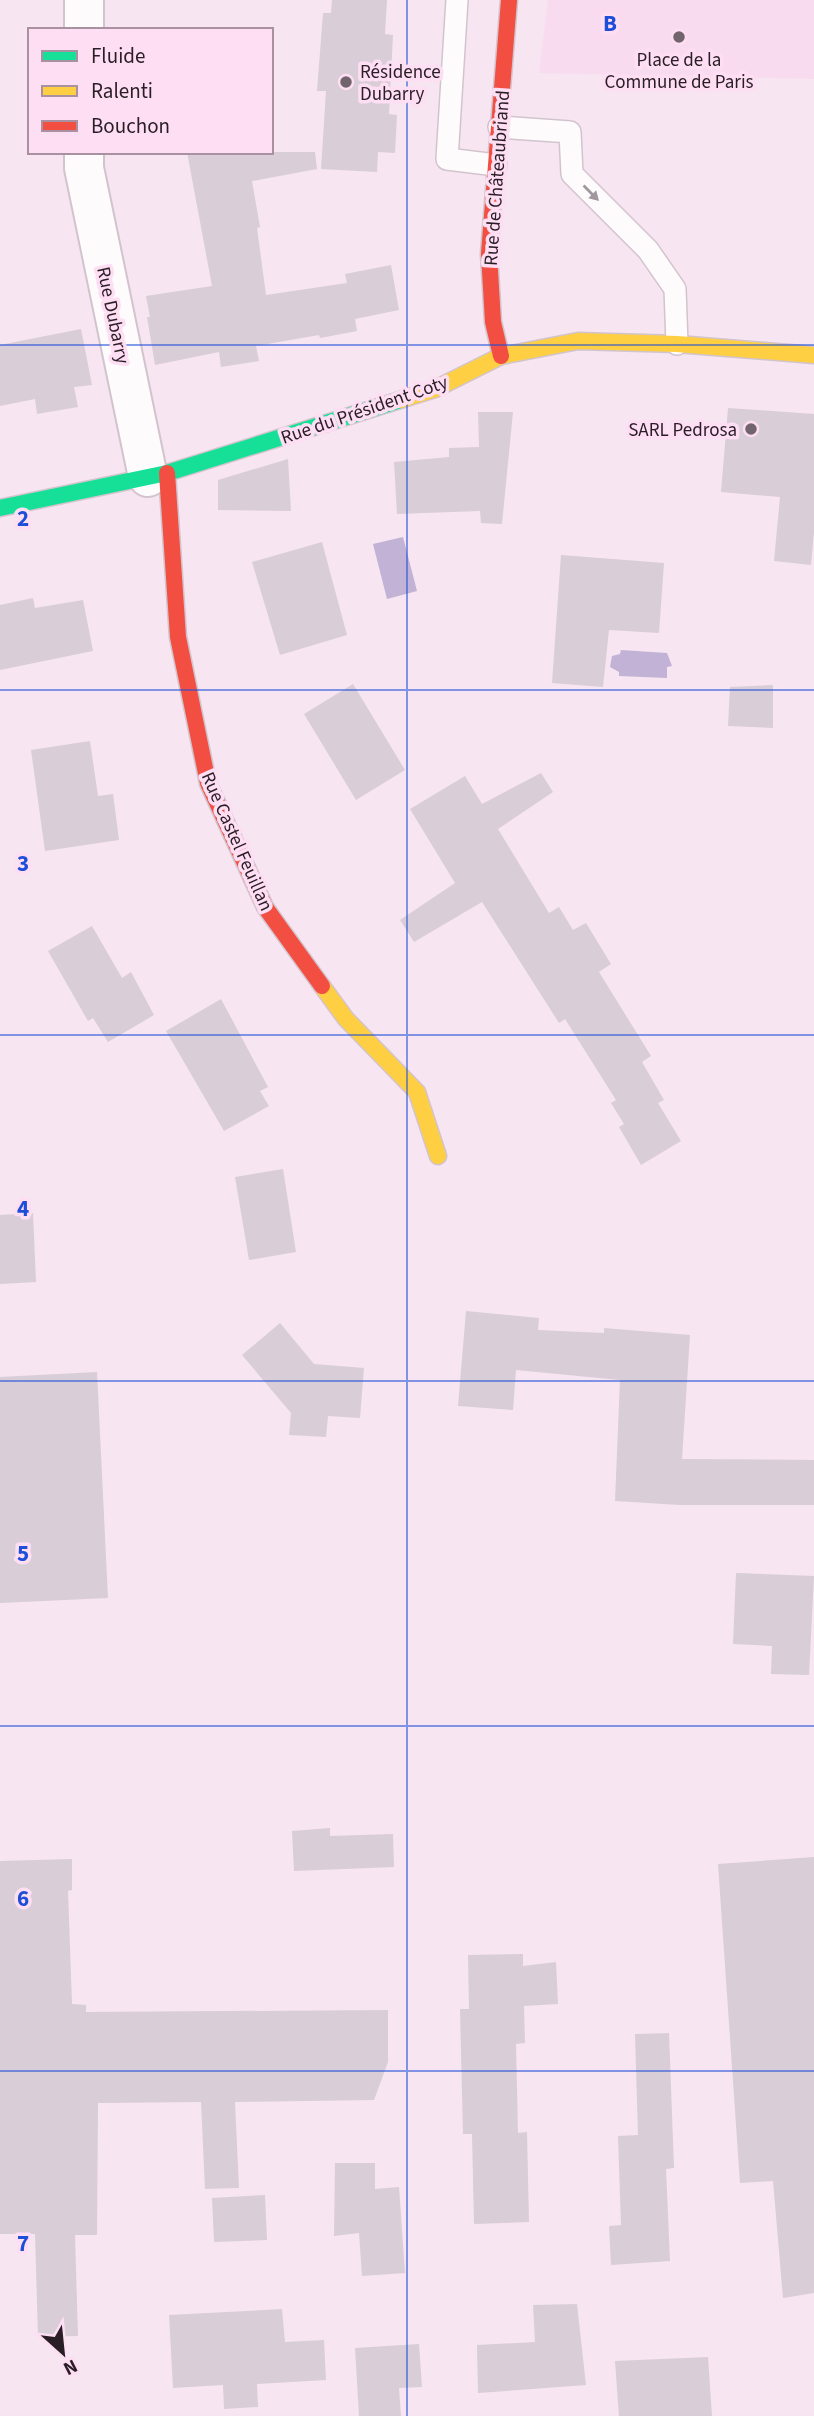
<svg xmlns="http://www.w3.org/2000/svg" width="814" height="2416" viewBox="0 0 814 2416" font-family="'Source Sans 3',sans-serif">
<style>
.built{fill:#f9dbef}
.water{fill:#c1b2d6}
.building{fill:#d9cdd8}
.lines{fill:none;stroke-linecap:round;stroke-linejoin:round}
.lane-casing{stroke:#d2c4cd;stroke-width:24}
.street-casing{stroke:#d2c4cd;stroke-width:42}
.fast-casing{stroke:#d2c4cd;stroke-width:19}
.slow-casing{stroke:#d2c4cd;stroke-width:19}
.jam-casing{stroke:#d2c4cd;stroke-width:19}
.lane{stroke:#fefbfd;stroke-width:21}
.street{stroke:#fefbfd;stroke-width:38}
.fast{stroke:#16e098;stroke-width:16}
.slow{stroke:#ffcf43;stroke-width:16}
.jam{stroke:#f24e42;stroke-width:16}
.oneway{fill:#9f989c}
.grid{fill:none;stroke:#1d4ed8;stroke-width:2;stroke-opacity:0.55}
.poi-dot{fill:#72646d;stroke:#fedef3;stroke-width:2.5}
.labels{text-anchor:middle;stroke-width:7;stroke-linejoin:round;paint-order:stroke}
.poi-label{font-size:19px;fill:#2a1e26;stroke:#fedef3}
.street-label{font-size:19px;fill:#2a1e26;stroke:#fedef3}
.grid-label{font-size:23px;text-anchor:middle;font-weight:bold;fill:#1d4ed8;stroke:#fedef3;stroke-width:7;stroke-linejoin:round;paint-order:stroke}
</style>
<rect width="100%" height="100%" fill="#f7e5f1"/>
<!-- built -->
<path class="built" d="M 548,0 L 814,0 L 814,79 L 539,73 Z"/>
<!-- water -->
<path class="water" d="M 403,537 L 417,591 L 387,599 L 373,544 Z
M 621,650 L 667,653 L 672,666 L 667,667 L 667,678 L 619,676 L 619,672 L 610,667 L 612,656 L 620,654 Z"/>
<!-- building -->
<path class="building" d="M 332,0 L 387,0 L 385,34 L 393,35 L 389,114 L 397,115 L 395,153 L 378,152 L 377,172 L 321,169 L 326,91 L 317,91 L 323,13 L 331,13 Z
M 187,152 L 315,152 L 317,169 L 252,181 L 260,227 L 257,228 L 266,295 L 347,283 L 345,274 L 391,265 L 399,310 L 355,319 L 357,331 L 320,338 L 319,335 L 256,346 L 259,361 L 221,367 L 219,352 L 155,365 L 147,317 L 150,317 L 146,296 L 212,286 Z
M 81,329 L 92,385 L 74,387 L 78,407 L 37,414 L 35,399 L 0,406 L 0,345 Z
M 728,408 L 814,414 L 814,532 L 811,565 L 774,561 L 780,497 L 721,492 Z
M 478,412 L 513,412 L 502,524 L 481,523 L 480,511 L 397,514 L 394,462 L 449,457 L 449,448 L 479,447 Z
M 288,459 L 291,511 L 218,510 L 218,480 Z
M 322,542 L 347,635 L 280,655 L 252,562 Z
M 561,555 L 664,563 L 659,633 L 609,630 L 603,687 L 552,683 Z
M 33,598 L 35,608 L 83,600 L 93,651 L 0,670 L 0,605 Z
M 353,684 L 405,770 L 356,800 L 304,714 Z
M 773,685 L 773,728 L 728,726 L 730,687 Z
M 90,741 L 98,796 L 113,794 L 119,840 L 45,851 L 31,750 Z
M 541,773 L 553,792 L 498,829 L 549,913 L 559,907 L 573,930 L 586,923 L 611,964 L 599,972 L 651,1056 L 642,1062 L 664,1100 L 658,1103 L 681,1141 L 641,1165 L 619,1127 L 624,1124 L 611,1103 L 616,1100 L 565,1019 L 559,1023 L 482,902 L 414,942 L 400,920 L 455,883 L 410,809 L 465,776 L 482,804 Z
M 92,926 L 122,978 L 131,972 L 154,1015 L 108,1042 L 93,1018 L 88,1021 L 48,951 Z
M 221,999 L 268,1087 L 260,1091 L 269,1106 L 224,1131 L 166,1031 Z
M 283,1169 L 296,1252 L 249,1260 L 235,1177 Z
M 33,1213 L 36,1282 L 0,1284 L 0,1215 Z
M 466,1311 L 539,1318 L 538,1330 L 604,1333 L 604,1328 L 690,1335 L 682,1459 L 814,1460 L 814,1505 L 680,1505 L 615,1501 L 620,1380 L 516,1370 L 513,1410 L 458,1406 Z
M 280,1323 L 314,1364 L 364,1368 L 360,1418 L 328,1416 L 326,1437 L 289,1435 L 291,1413 L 242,1355 Z
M 97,1372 L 108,1598 L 0,1603 L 0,1377 Z
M 736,1573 L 814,1576 L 809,1675 L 771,1674 L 772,1646 L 733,1644 Z
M 330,1828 L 330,1836 L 393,1834 L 394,1867 L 294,1871 L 292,1831 Z
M 814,1857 L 814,2293 L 783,2298 L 773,2181 L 740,2183 L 718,1864 Z
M 72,1859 L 72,1890 L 68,1891 L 72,2004 L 86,2005 L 86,2012 L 388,2010 L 388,2062 L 374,2100 L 235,2102 L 239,2188 L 205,2189 L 201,2102 L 98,2103 L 97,2235 L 75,2235 L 78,2336 L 38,2337 L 35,2234 L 0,2234 L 0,1861 Z
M 523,1954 L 523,1966 L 556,1962 L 558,2004 L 524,2006 L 525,2043 L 516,2044 L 518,2133 L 527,2132 L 529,2222 L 474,2224 L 472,2134 L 463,2134 L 460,2009 L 469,2009 L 468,1955 Z
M 669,2033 L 674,2168 L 666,2169 L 670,2261 L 611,2265 L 609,2226 L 621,2225 L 618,2136 L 638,2135 L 635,2034 Z
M 335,2163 L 375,2163 L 375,2189 L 399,2187 L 405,2273 L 362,2276 L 359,2233 L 334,2236 Z
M 265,2195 L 267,2240 L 214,2242 L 212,2198 Z
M 577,2304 L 586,2385 L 478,2393 L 477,2345 L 535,2342 L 533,2305 Z
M 282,2309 L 285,2342 L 324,2340 L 326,2380 L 257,2384 L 258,2407 L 224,2409 L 223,2385 L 173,2388 L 169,2315 Z
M 419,2344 L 422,2387 L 399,2388 L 401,2416 L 359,2416 L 355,2348 Z
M 708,2357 L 712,2416 L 619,2416 L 615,2361 Z"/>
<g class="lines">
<!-- lane casing -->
<g class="lane-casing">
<path id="lane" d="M 457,0 L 447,159 L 496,165
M 499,127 L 570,132 L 572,174 L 648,250 L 675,289 L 677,344"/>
</g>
<!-- street casing -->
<g class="street-casing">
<path id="street" d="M 84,0 L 84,30
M 84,152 L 84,168 L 148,477"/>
</g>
<!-- fast casing -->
<g class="fast-casing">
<path id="fast" d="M 0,508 L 167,473 L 400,400"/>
</g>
<!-- slow casing -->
<g class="slow-casing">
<path id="slow" d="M 400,400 L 435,389 L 501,356 L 578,341 L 677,344 L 814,355
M 322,986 L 346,1019 L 417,1092 L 438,1156"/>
</g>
<!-- jam casing -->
<g class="jam-casing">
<path id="jam" d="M 501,356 L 493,322 L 489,254 L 509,0
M 167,473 L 178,637 L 208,783 L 265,907 L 322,986"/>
</g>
<!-- lane -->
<use href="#lane" class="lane"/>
<!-- street -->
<use href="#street" class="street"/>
<!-- fast -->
<use href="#fast" class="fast"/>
<!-- slow -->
<use href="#slow" class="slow"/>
<!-- jam -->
<use href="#jam" class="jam"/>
</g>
<!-- one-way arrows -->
<defs><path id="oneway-solid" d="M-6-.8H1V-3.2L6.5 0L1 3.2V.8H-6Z" transform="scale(1.75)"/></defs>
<use class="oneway" href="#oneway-solid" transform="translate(591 193) rotate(45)"/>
<!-- grid -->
<path class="grid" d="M 407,0 L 407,2416M 0,345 L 814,345M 0,690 L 814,690M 0,1035 L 814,1035M 0,1381 L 814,1381M 0,1726 L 814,1726M 0,2071 L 814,2071"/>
<!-- markers -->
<g class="poi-dot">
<circle cx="679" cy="37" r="7"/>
<circle cx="346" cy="82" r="7"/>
<circle cx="751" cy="429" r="7"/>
</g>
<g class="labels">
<!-- poi labels -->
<g class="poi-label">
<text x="679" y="66">Place de la<tspan x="679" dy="22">Commune de Paris</tspan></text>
<text x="360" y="78" text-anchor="start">Résidence<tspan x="360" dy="22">Dubarry</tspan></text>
<text x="737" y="436" text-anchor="end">SARL Pedrosa</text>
</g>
<!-- street labels -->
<g class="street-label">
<text transform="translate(496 178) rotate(-86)" y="7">Rue de Châteaubriand</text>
<text transform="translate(114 315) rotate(78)" y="7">Rue Dubarry</text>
<text transform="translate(364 409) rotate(-19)" y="7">Rue du Président Coty</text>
<text transform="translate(238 841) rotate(66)" y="7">Rue Castel Feuillan</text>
</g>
</g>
<g class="grid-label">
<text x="610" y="31">B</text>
<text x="23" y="526">2</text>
<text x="23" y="871">3</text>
<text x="23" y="1216">4</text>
<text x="23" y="1561">5</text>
<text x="23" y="1906">6</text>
<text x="23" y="2251">7</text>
</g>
<!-- legend -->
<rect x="28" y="28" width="245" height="126" fill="#fedef3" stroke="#a991a1" stroke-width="2"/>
<rect x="42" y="51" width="35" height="10" fill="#16e098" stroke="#a991a1" stroke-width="2"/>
<text x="91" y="63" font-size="21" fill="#2a1e26">Fluide</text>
<rect x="42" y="86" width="35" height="10" fill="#ffcf43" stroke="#a991a1" stroke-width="2"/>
<text x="91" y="98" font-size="21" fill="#2a1e26">Ralenti</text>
<rect x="42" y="121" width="35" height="10" fill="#f24e42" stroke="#a991a1" stroke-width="2"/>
<text x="91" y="133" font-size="21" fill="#2a1e26">Bouchon</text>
<!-- north arrow -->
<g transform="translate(63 2353) rotate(153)" stroke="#fedef3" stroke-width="5" paint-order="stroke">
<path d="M0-5L12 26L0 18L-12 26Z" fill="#2a1e26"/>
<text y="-10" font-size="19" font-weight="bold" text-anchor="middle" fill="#2a1e26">N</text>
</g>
</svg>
